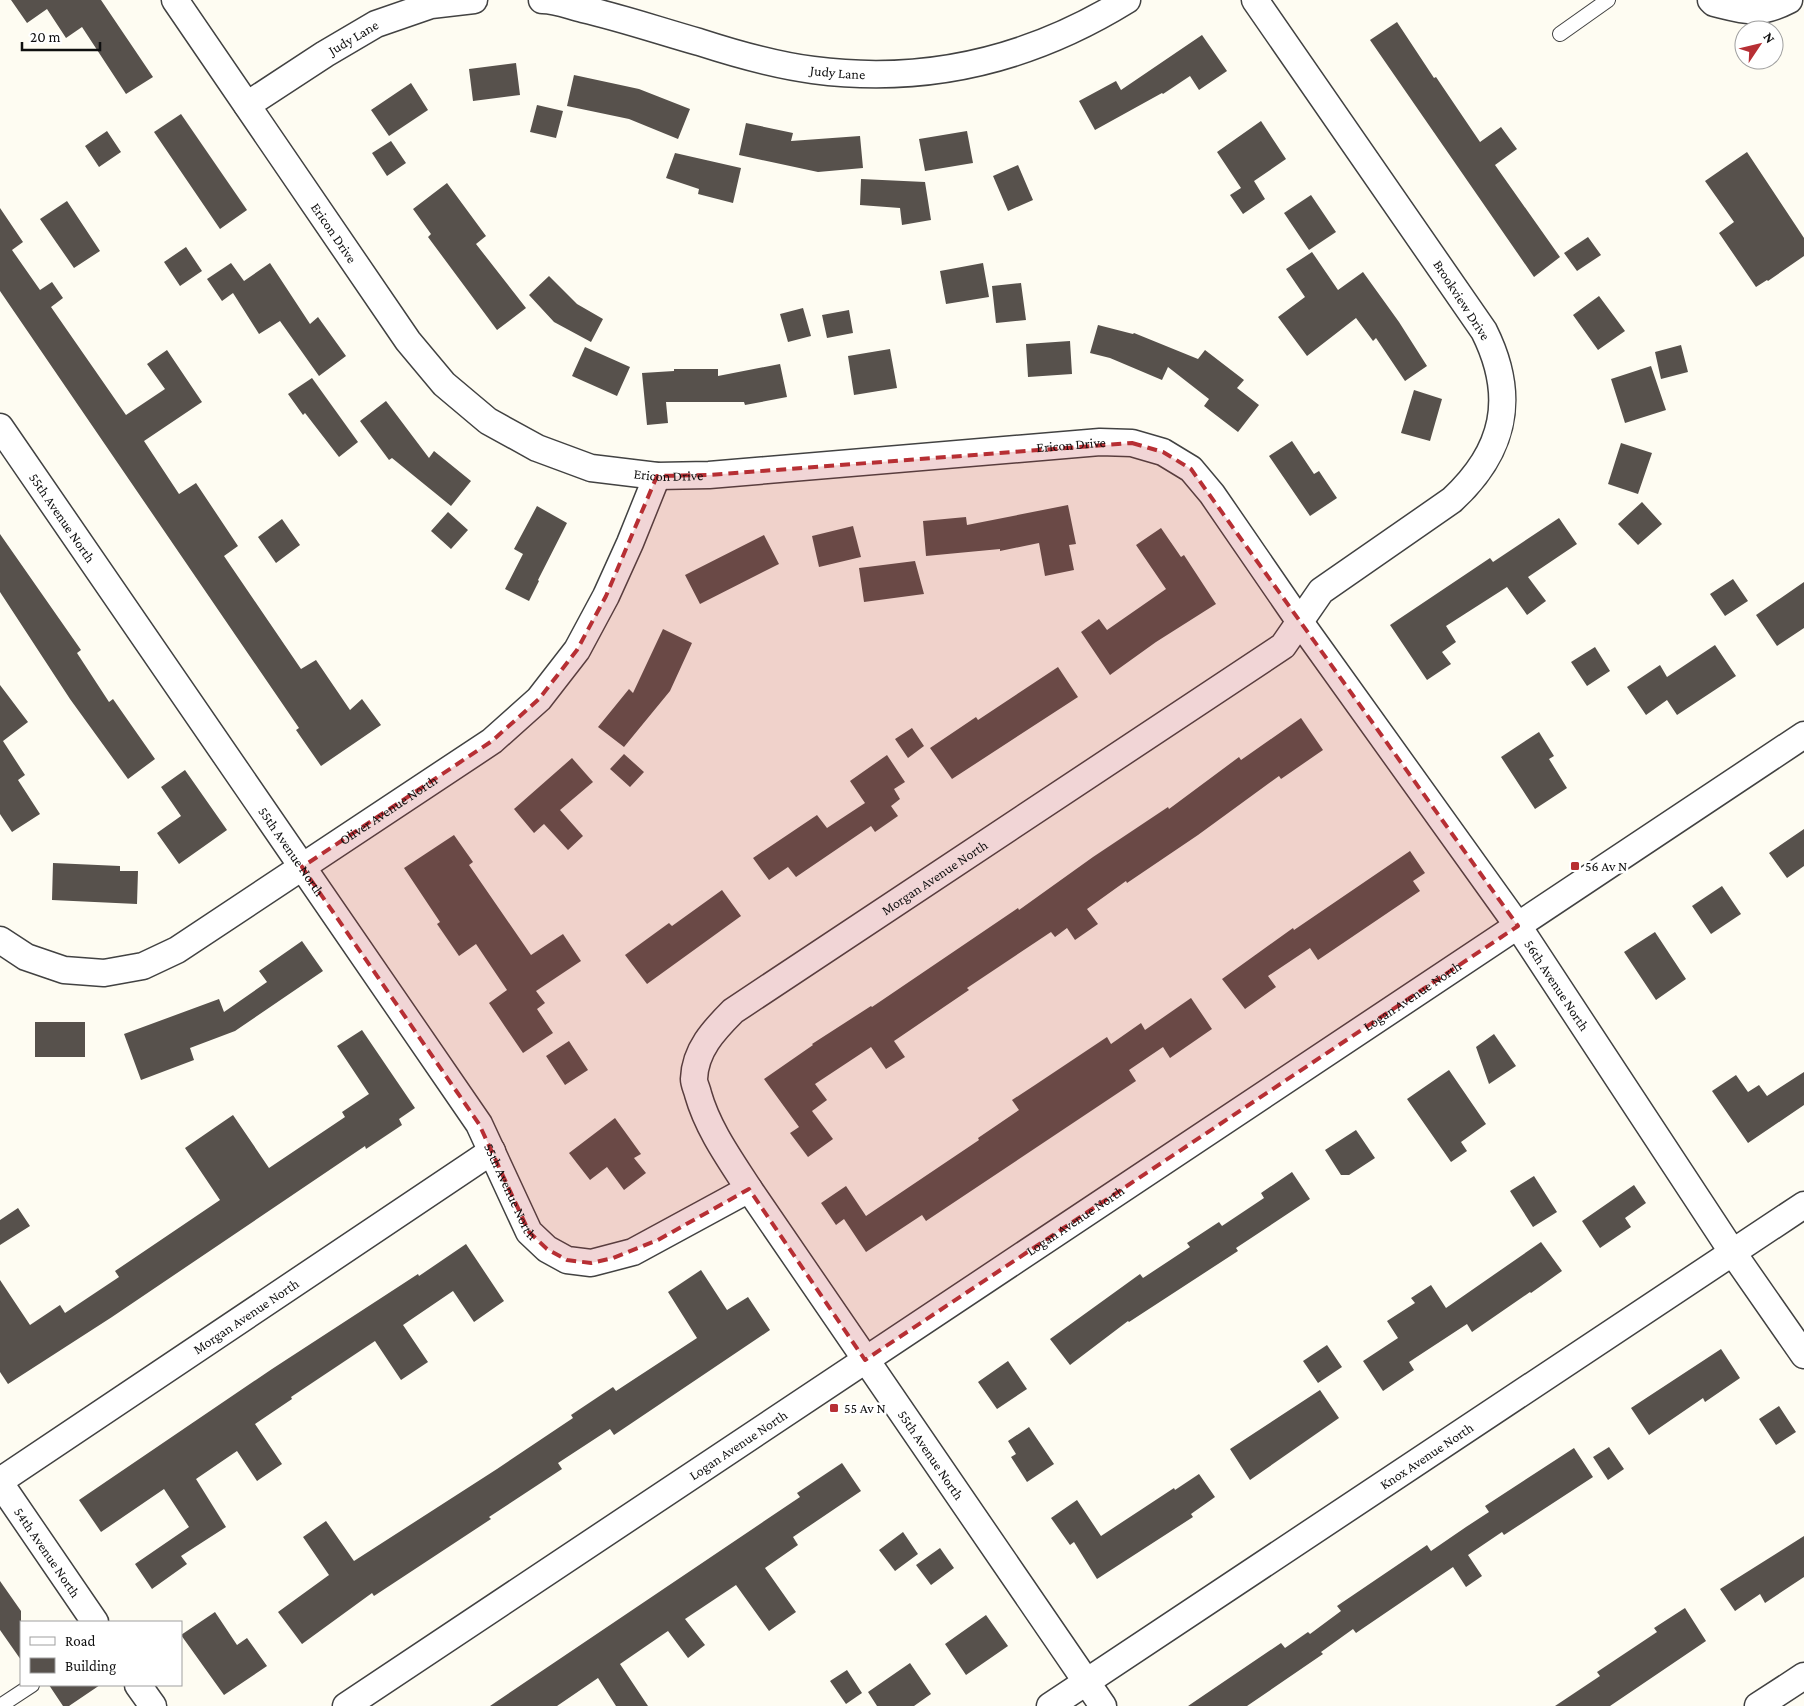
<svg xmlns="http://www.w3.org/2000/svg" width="1804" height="1706" viewBox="0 0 1804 1706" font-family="'Crimson Pro',serif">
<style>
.building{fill:#57514c}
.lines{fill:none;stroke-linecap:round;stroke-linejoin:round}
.service-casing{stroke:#424242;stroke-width:16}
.minor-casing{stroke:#424242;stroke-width:29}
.service{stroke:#fff;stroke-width:14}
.minor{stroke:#fff;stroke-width:26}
.marked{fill:#b72f34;fill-opacity:0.2;stroke:#b72f34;stroke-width:4;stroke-dasharray:10 6;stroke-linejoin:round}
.poi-dot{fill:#b72f34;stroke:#fff;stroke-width:2}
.labels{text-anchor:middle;stroke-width:5;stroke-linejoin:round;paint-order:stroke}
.street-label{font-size:14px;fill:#0f0f0f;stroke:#fff}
.poi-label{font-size:14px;fill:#0f0f0f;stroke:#fff;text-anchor:start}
</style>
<rect width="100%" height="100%" fill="#fefcf2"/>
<!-- building -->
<path class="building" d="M 11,0 L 101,0 L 153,77 L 126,94 L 82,27 L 66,38 L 47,9 L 27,23 Z
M 1397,22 L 1434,78 L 1436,77 L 1480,142 L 1501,127 L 1517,149 L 1495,165 L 1560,257 L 1534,277 L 1370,40 Z
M 1202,35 L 1227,71 L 1199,90 L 1190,76 L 1163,94 L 1162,93 L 1095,130 L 1079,101 L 1116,81 L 1121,90 Z
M 516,63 L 520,95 L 473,101 L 469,69 Z
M 574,75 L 639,89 L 690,109 L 678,139 L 629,119 L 567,106 Z
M 411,83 L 428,110 L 389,136 L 371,110 Z
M 537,105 L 563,111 L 556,138 L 530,132 Z
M 181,114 L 247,210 L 220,229 L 154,132 Z
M 1261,121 L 1286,159 L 1254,181 L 1265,199 L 1243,214 L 1230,195 L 1241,188 L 1217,152 Z
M 746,123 L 793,133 L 791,141 L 860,136 L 863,168 L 818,172 L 739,155 Z
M 107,131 L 121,152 L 99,167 L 85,146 Z
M 967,131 L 973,163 L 925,171 L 919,139 Z
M 391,141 L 406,163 L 387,176 L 372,153 Z
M 1747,152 L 1804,238 L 1804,256 L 1768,281 L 1767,280 L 1756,287 L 1719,233 L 1734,222 L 1705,181 Z
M 675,153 L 741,168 L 733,203 L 698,194 L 699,189 L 666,178 Z
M 1018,165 L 1033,200 L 1008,211 L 993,176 Z
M 861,179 L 925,182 L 931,220 L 902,225 L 900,208 L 860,205 Z
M 447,183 L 486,236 L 476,244 L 526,308 L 497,330 L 428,237 L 431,234 L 413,209 Z
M 1311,195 L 1336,232 L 1309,250 L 1284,213 Z
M 67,201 L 100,251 L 74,268 L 40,219 Z
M 0,208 L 23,242 L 12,250 L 40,290 L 52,282 L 63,298 L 51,307 L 126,415 L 165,389 L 147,364 L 167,350 L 202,402 L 144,441 L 179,494 L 196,483 L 238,546 L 224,556 L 301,669 L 316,660 L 350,710 L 362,699 L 381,725 L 321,766 L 296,730 L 299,728 L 0,291 Z
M 1588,237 L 1601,255 L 1577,271 L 1564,253 Z
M 186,247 L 202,271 L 180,286 L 164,262 Z
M 1312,252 L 1338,290 L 1363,272 L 1399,322 L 1427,366 L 1405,381 L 1376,338 L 1373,341 L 1356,318 L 1307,356 L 1278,317 L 1305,297 L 1286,269 Z
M 231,263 L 244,281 L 270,263 L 310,324 L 318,317 L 346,356 L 319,376 L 280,321 L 259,334 L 233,293 L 222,301 L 207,279 Z
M 983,263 L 989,297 L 946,304 L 940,271 Z
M 549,276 L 577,304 L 603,319 L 591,342 L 554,322 L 529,295 Z
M 1021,283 L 1026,320 L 996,323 L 992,286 Z
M 1599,296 L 1625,331 L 1598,350 L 1573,315 Z
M 803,308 L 811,336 L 788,342 L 780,314 Z
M 849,310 L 853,333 L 827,338 L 822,315 Z
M 1098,325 L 1133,334 L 1134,333 L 1198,359 L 1205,350 L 1244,380 L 1237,388 L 1259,405 L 1238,432 L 1204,406 L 1209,399 L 1168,367 L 1162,380 L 1110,358 L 1090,353 Z
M 1070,341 L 1072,374 L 1028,377 L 1026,344 Z
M 1681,345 L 1688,372 L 1661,379 L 1655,352 Z
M 585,347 L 630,367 L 617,396 L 572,376 Z
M 890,349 L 897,388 L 854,395 L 848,356 Z
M 780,364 L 787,397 L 745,405 L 744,402 L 666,402 L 668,423 L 647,425 L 642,373 L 674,371 L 674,369 L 718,369 L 718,376 Z
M 1651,366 L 1666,410 L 1625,423 L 1611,379 Z
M 312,378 L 358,442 L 339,457 L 305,413 L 303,415 L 288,394 Z
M 1414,390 L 1442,399 L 1430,441 L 1401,433 Z
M 386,401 L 429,458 L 434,451 L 471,481 L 451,506 L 392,458 L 389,460 L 360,421 Z
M 1292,441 L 1314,474 L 1319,471 L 1337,498 L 1310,516 L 1269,456 Z
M 1621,443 L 1652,453 L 1638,494 L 1608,484 Z
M 1642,502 L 1662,524 L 1638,545 L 1618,524 Z
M 1068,505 L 1076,544 L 1069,545 L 1074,570 L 1045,576 L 1039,543 L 1000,551 L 1000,549 L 926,556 L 923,521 L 966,517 L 967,525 Z
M 537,506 L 567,523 L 538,580 L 539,581 L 529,601 L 505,589 L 523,554 L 514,549 Z
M 448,512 L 468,530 L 451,549 L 431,531 Z
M 1559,518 L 1577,544 L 1528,577 L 1546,601 L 1527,615 L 1507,587 L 1446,626 L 1456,642 L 1442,652 L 1451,664 L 1427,680 L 1390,625 L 1490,558 L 1493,562 Z
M 282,519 L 300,545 L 276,563 L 258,537 Z
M 853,526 L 861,557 L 819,567 L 812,536 Z
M 1161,528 L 1181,557 L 1184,555 L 1216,604 L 1156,642 L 1110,675 L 1081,632 L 1099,619 L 1107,630 L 1166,589 L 1136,545 Z
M 0,534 L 81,650 L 77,653 L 109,702 L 113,699 L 155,759 L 128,779 L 70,699 L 0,592 Z
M 764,535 L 779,564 L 700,604 L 685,575 Z
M 915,561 L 924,594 L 864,602 L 859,568 Z
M 1733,579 L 1748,601 L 1725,616 L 1710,594 Z
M 1804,582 L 1804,628 L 1777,646 L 1756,615 Z
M 663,629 L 692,643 L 670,691 L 624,747 L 598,727 L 629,689 L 633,693 Z
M 1715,645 L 1736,676 L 1677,715 L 1667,700 L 1646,715 L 1627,687 L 1660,665 L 1667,677 Z
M 1595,647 L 1610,671 L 1587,686 L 1571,662 Z
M 1058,667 L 1078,697 L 952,779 L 930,748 L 976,717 L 978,720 Z
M 0,685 L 28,722 L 3,741 L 25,775 L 18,780 L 40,814 L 12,832 L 0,814 Z
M 1301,718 L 1323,750 L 1281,779 L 1279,776 L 1198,835 L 1127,883 L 1126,881 L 1087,909 L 1098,924 L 1075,940 L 1067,928 L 1055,937 L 1051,932 L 967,988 L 969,990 L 894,1041 L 905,1057 L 886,1069 L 871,1047 L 815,1084 L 827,1100 L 812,1111 L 833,1139 L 808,1157 L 790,1133 L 799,1127 L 764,1079 L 813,1045 L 812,1044 L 871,1006 L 872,1007 L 1018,908 L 1019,910 L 1093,857 L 1168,807 L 1169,809 L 1239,757 L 1241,760 Z
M 912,728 L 924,746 L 908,758 L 895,739 Z
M 1539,732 L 1554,756 L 1549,759 L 1567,788 L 1535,809 L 1501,757 Z
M 624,754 L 644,772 L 630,787 L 610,769 Z
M 887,755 L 905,782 L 894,789 L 900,799 L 891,806 L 898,816 L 875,832 L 871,826 L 796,877 L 788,867 L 769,880 L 753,858 L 817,815 L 827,828 L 865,803 L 850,781 Z
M 572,758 L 593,782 L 560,810 L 583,836 L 568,850 L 544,824 L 534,833 L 514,809 Z
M 185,770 L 227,830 L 179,864 L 157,833 L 181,816 L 161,787 Z
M 1804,829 L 1804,866 L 1787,878 L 1769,853 Z
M 454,835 L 473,862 L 469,865 L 531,955 L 563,934 L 581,961 L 536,991 L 545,1003 L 537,1009 L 553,1033 L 523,1053 L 489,1003 L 507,990 L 476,944 L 459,956 L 437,924 L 440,922 L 404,868 Z
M 1410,851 L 1425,873 L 1413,881 L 1420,891 L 1318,960 L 1310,948 L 1268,976 L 1276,987 L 1245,1009 L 1222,979 L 1293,928 L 1294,930 Z
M 53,863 L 120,866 L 120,871 L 138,871 L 137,904 L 52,900 Z
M 1722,886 L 1741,914 L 1711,934 L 1692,906 Z
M 722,890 L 741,916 L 647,984 L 625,955 L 669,923 L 672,926 Z
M 1655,932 L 1686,979 L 1656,1000 L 1624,952 Z
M 302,941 L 323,971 L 235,1031 L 190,1048 L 194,1060 L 141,1080 L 124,1034 L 219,999 L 224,1012 L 267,982 L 259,971 Z
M 1191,998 L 1212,1029 L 1170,1058 L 1163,1047 L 1129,1070 L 1136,1081 L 926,1221 L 922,1215 L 866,1252 L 844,1219 L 836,1225 L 821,1203 L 846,1186 L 866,1216 L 979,1140 L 978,1138 L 1019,1110 L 1012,1100 L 1035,1085 L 1107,1037 L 1111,1044 L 1141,1023 L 1145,1030 Z
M 35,1022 L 85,1022 L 85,1057 L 35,1057 Z
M 362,1030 L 415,1108 L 399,1119 L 402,1125 L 366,1149 L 365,1146 L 112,1317 L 8,1384 L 0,1372 L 0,1280 L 30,1325 L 60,1305 L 65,1313 L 119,1277 L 115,1271 L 220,1200 L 185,1148 L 233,1115 L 269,1168 L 345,1117 L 342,1112 L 369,1094 L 337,1046 Z
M 1494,1034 L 1516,1066 L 1489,1084 L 1476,1047 Z
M 569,1041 L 588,1070 L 565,1085 L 546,1056 Z
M 1449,1070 L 1486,1124 L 1461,1142 L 1467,1151 L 1451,1162 L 1407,1099 Z
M 1804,1072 L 1804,1105 L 1748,1143 L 1712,1091 L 1736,1075 L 1748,1092 L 1759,1085 L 1767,1096 Z
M 615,1118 L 641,1154 L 634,1158 L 646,1173 L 624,1190 L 607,1167 L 590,1180 L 569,1153 Z
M 1356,1130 L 1375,1158 L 1349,1175 L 1341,1175 L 1325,1150 Z
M 1292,1172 L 1310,1199 L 1236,1248 L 1238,1251 L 1129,1322 L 1128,1321 L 1070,1365 L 1050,1339 L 1140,1274 L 1143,1278 L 1190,1247 L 1187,1243 L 1219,1222 L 1222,1226 L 1264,1198 L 1261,1193 Z
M 1534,1176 L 1557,1212 L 1533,1227 L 1510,1191 Z
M 1634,1185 L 1646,1203 L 1625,1218 L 1631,1227 L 1600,1248 L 1582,1221 Z
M 18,1208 L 30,1226 L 0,1245 L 0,1220 Z
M 1541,1242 L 1562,1271 L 1531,1293 L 1530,1292 L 1472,1332 L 1467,1324 L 1409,1362 L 1414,1370 L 1383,1391 L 1363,1361 L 1398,1338 L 1387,1321 L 1415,1303 L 1411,1298 L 1431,1285 L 1446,1308 Z
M 466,1244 L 504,1301 L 474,1322 L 453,1291 L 403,1325 L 428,1362 L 401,1380 L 375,1341 L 291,1397 L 292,1399 L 255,1424 L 282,1464 L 257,1481 L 237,1451 L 196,1479 L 226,1527 L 181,1556 L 187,1564 L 152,1589 L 135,1564 L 189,1527 L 164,1489 L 101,1532 L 79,1500 L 272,1369 L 418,1274 L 419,1276 Z
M 701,1270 L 727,1310 L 748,1297 L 770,1330 L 614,1435 L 610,1429 L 558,1463 L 562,1469 L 489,1517 L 491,1519 L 374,1596 L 372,1593 L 302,1644 L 278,1612 L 329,1575 L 303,1537 L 326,1521 L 354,1561 L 497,1469 L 573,1418 L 571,1415 L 613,1387 L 616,1391 L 697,1338 L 668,1292 Z
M 1327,1345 L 1342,1367 L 1318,1383 L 1303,1361 Z
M 1721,1349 L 1740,1378 L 1705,1402 L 1703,1398 L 1649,1435 L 1631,1408 Z
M 1008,1361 L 1027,1389 L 997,1409 L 978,1382 Z
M 1320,1390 L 1339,1418 L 1250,1480 L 1230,1449 Z
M 1779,1406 L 1796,1432 L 1776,1445 L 1759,1419 Z
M 1029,1427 L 1054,1464 L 1027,1482 L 1011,1457 L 1016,1454 L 1008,1441 Z
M 1609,1447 L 1624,1469 L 1608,1480 L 1593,1457 Z
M 1574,1448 L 1593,1477 L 1504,1535 L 1502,1532 L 1468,1555 L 1482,1576 L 1466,1587 L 1453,1567 L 1356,1633 L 1353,1629 L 1321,1652 L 1323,1654 L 1247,1706 L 1188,1706 L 1281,1643 L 1285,1648 L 1308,1632 L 1310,1634 L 1341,1611 L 1337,1606 L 1427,1545 L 1431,1551 L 1466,1527 L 1489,1512 L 1485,1506 Z
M 842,1463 L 861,1491 L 793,1537 L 798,1545 L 765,1568 L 796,1612 L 769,1631 L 736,1585 L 685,1619 L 705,1645 L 688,1658 L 668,1631 L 620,1664 L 648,1706 L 616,1706 L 598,1678 L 557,1706 L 490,1706 L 800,1497 L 797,1493 Z
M 1199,1474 L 1215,1497 L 1191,1514 L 1193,1517 L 1097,1579 L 1074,1542 L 1070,1545 L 1051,1518 L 1077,1500 L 1101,1536 L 1174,1488 L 1175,1490 Z
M 903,1532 L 918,1554 L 895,1571 L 879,1550 Z
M 1804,1536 L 1804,1577 L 1765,1603 L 1760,1594 L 1735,1611 L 1720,1589 Z
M 940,1548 L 954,1568 L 931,1585 L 916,1565 Z
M 0,1581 L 21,1611 L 21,1660 L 0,1630 Z
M 1685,1608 L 1706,1641 L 1610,1706 L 1555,1706 L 1600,1676 L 1597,1672 L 1657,1632 L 1654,1628 Z
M 215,1612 L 237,1645 L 247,1638 L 267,1666 L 224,1695 L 181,1635 Z
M 986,1615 L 1008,1646 L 966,1675 L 945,1644 Z
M 910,1663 L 931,1694 L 914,1706 L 877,1706 L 868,1692 Z
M 847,1670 L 862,1693 L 846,1704 L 830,1681 Z
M 49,1685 L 100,1685 L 69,1706 L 63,1706 Z"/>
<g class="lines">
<!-- service casing -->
<g class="service-casing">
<path id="service" d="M 1560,34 L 1608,0
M 0,1706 L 32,1685"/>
</g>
<!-- minor casing -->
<g class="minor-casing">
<g id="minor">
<path id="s1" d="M 175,0 L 408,341 L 444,384 L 488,421 L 537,448 L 591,468 L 657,476 L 709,475 L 1100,442 L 1132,443 L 1163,452 L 1191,469 L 1212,494 L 1300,622 L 1518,926 L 1733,1253 L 1804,1355"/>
<path id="s2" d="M 542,0 C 556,0 570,6 583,9 C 622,18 660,31 699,42 C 736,54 774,65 813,70 C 926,85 1030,60 1127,0"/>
<path d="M 1711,0 L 1714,3 C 1746,11 1758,16 1789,0"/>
<path id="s3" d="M 247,105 L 325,54 L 376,24 L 431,5 L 474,0"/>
<path id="s4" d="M 0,427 L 479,1124 L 529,1232 L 547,1249 L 567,1260 L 591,1263 L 633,1252 L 749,1189 L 1103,1706"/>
<path id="s5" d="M 0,940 L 26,957 L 64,970 L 104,973 L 143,966 L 177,950 L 492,741 L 539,699 L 577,650 L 606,596 L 630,543 L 657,476"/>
<path id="s6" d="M 749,1189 C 729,1158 708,1129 698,1094 C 697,1089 694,1084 694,1079 C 695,1050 714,1030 733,1011 L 1283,646 L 1321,591 L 1452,500 C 1505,451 1517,397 1484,331 L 1255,0"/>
<path id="s7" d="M 0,1481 L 492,1151"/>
<path id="s8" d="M 0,1483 L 95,1622"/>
<path d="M 138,1685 L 153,1706"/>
<path id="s9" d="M 346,1706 L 1804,735"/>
<path id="s10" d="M 1050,1706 L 1804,1205"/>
<path d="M 1758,1706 L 1804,1676"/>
</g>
</g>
<!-- service -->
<use href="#service" class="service"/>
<!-- minor -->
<use href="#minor" class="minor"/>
</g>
<!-- marked area -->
<path class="marked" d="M 1132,443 L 1163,452 L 1191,469 L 1518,926 L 865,1360 L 749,1189 L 658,1240 L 613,1258 L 591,1263 L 567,1260 L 547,1249 L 529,1232 L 479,1124 L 302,867 L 492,741 L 539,699 L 577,650 L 606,596 L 657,476 L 709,475 Z"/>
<!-- markers -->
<g class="poi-dot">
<rect x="1570" y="861" width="10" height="10" rx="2.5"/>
<rect x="829" y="1403" width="10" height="10" rx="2.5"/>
</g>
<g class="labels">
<!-- street labels -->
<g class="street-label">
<text dy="5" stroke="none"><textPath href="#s3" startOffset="126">Judy Lane</textPath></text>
<text dy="5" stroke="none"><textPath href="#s2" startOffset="305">Judy Lane</textPath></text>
<text dy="5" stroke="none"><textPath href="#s1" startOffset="282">Ericon Drive</textPath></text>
<text transform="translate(1462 300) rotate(57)" y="5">Brookview Drive</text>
<text dy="5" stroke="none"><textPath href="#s1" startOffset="1122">Ericon Drive</textPath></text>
<text dy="5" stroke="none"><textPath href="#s1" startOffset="718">Ericon Drive</textPath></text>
<text dy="5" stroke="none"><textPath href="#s4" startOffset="110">55th Avenue North</textPath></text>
<text dy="5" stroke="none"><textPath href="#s5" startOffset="442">Oliver Avenue North</textPath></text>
<text dy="5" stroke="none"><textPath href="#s4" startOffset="515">55th Avenue North</textPath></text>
<text dy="5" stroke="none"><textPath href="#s6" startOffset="446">Morgan Avenue North</textPath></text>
<text dy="5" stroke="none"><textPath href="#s1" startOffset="1881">56th Avenue North</textPath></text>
<text dy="5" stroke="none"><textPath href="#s9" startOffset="1281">Logan Avenue North</textPath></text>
<text dy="5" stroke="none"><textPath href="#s4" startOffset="920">55th Avenue North</textPath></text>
<text dy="5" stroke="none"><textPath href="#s9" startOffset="876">Logan Avenue North</textPath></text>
<text dy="5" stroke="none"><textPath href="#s7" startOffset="296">Morgan Avenue North</textPath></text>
<text dy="5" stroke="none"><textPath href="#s9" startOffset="471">Logan Avenue North</textPath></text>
<text dy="5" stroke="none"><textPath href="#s4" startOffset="1534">55th Avenue North</textPath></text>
<text dy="5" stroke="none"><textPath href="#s10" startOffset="452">Knox Avenue North</textPath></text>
<text dy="5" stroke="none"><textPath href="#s8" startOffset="84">54th Avenue North</textPath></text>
</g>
<!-- poi labels -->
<g class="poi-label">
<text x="1585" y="871">56 Av N</text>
<text x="844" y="1413">55 Av N</text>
</g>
</g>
<!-- legend -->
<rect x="20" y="1621" width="162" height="65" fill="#ffffff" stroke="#9f9f9f"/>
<rect x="30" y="1637" width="25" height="8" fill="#ffffff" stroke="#9f9f9f"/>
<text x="65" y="1646" font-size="15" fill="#0f0f0f">Road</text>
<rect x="30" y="1658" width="25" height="15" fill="#57514c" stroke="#9f9f9f"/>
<text x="65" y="1671" font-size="15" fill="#0f0f0f">Building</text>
<!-- north arrow -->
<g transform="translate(1759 45) rotate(55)"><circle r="24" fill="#ffffff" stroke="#9f9f9f"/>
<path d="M0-4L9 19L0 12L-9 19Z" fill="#b72f34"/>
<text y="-8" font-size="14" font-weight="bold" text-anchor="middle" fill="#0f0f0f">N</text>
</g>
<!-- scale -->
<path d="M22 42v8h78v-8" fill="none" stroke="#0f0f0f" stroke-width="2.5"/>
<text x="30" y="42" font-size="15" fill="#0f0f0f" stroke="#ffffff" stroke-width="4" paint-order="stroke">20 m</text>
</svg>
